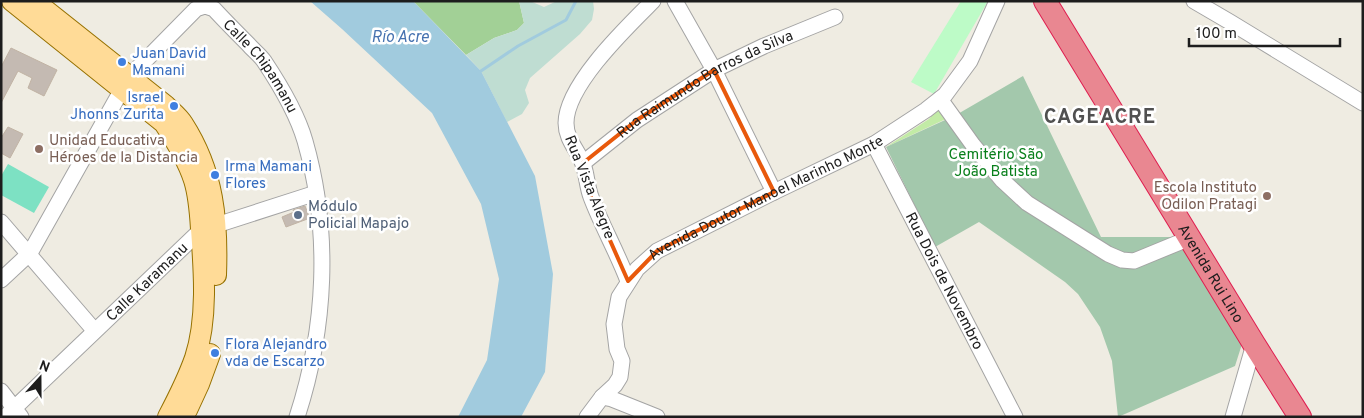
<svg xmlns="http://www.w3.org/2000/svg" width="1364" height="418" viewBox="0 0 1364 418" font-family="Overpass,sans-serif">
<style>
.grass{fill:#c2eba6}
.forest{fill:#a2d096}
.wetland{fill:#bfddd2}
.cemetery{fill:#a3c8ac}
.park{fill:#bdfbc7}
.pitch{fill:#7de1c3}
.water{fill:#a1cbde}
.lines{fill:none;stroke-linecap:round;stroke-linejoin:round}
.stream{stroke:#a1cbde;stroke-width:3}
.building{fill:#c4bab2;stroke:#c1b3a4}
.minor-casing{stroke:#a4a4a4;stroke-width:17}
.major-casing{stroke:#967100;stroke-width:22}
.highway-casing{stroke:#df1e50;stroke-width:24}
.minor{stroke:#fff;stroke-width:15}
.major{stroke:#ffdb97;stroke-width:20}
.highway{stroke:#e98791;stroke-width:22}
.marked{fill:none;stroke:#e8590c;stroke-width:4;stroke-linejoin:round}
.shop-dot{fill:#3f7fe0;stroke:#fff;stroke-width:2}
.education-dot{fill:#8d6e63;stroke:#fff;stroke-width:2}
.service-dot{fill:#5c6f8a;stroke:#fff;stroke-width:2}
.labels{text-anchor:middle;stroke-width:5;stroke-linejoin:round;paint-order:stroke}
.shop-label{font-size:15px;fill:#366cbe;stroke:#fff;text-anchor:start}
.street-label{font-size:15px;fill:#1d1d1d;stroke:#fff}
.education-label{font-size:15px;fill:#785e54;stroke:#fff;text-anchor:start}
.park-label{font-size:15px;fill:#087f1b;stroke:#fff}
.service-label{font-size:15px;fill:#4e5e75;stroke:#fff;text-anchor:start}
.water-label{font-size:16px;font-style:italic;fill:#4672b0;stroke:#fff}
.district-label{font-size:20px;font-weight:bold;letter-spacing:1px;fill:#505050;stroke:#fff}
</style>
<rect width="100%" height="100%" fill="#efece2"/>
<!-- grass -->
<path class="grass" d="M 938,108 L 950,117 L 886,147 L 929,119 Z"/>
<!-- forest -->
<path class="forest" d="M 413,1 L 519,1 L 524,23 L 517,30 L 494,38 L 466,55 Z"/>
<!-- wetland -->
<path class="wetland" d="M 519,1 L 530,1 L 544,7 L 557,1 L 593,1 L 594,9 L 592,20 L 580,34 L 530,78 L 525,90 L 529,103 L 522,114 L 507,122 L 481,71 L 466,55 L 494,38 L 517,30 L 524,23 Z"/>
<!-- cemetery -->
<path class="cemetery" d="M 1023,76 L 1101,237 L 1179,237 L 1242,344 L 1235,366 L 1118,417 L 1112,361 L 1100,327 L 1078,294 L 1065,282 L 979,222 L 935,247 L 886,147 L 956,115 Z"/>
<!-- park -->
<path class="park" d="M 961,1 L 988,1 L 934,94 L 911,82 Z"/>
<!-- pitch -->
<path class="pitch" d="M 8,164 L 49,187 L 34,213 L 1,195 L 1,176 Z"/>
<!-- water -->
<path class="water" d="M 310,1 L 413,1 L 481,71 L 535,176 L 553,274 L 545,372 L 521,417 L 458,417 L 487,360 L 499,279 L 481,204 L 432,113 L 342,29 Z"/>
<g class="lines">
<!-- stream -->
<path class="stream" d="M 478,73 L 518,46 L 566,20 L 576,1"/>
</g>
<!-- building -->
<path class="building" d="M 11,48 L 57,70 L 44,96 L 28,88 L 32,78 L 18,71 L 1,103 L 1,67 Z
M 8,127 L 23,134 L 10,158 L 1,153 L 1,138 Z
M 305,206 L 310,218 L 286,227 L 282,217 L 294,212 L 293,210 Z"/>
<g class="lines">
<!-- minor casing -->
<g class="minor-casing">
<g id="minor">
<path d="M 675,1 L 714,70 L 774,192"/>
<path d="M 1194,1 L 1230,22 L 1363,103"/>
<path d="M 940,99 L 973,145 L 1002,180 L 1027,203 L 1108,254 L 1122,260 L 1134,261 L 1190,238"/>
<path id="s1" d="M 874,144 L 1015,417"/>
<path id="s2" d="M 583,163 L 637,120 L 714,70 L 764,46 L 835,17"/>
<path d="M 1,222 L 94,330"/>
<path id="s3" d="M 1,280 L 30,253 L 129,77 L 196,9 L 205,6 L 214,9 C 225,21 237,33 248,44 C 253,50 260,55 264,61 C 280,85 297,113 305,141 C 331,232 326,328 297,417"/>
<path d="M 628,281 C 617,252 602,226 591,197 C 587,187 587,175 583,164 C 578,150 566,140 566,123 C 566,85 627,27 653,1"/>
<path d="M 1,391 L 21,417"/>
<path d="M 602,397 L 612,399 L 657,417"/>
<path id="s4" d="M 5,417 L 201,230 L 316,193"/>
<path id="s5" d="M 587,417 L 602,397 L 615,385 L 620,377 L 622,361 L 617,349 L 614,324 L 619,297 L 637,269 L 657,251 L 774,192 L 874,144 L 926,110 L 945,95 L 970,61 L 997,1"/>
<path d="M 1233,417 L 1254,344"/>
</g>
</g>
<!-- major casing -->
<g class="major-casing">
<path id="major" d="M 12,1 L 164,123 C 176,141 187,159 194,180 C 199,196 200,212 201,229 C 204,269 208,318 195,358 C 188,378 178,398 168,417
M 34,1 L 165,105 C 171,111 179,117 183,124 C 214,172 218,221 216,275
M 187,410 L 199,384 L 210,354"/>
</g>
<!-- highway casing -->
<g class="highway-casing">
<g id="highway">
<path id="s6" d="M 1045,1 L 1254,344 L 1300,417"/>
</g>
</g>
<!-- minor -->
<use href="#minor" class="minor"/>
<!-- major -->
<use href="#major" class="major"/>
<!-- highway -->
<use href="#highway" class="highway"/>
</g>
<!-- marked area -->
<path class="marked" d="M 714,70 L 774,192 L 657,251 L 628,281 L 590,195 L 583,163 L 637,120 Z"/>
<!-- markers -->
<g class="shop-dot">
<circle cx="122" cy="62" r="5"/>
<circle cx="174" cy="106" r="5"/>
<circle cx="215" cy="175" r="5"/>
<circle cx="215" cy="353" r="5"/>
</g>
<g class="education-dot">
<circle cx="39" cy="149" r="5"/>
<circle cx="1267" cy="196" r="5"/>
</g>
<circle class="service-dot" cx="298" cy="215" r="5"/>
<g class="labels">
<!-- shop labels -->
<g class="shop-label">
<text x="132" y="58">Juan David<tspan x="132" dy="17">Mamani</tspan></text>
<text x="164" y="102" text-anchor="end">Israel<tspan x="164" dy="17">Jhonns Zurita</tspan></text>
<text x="225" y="171">Irma Mamani<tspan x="225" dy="17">Flores</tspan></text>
<text x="225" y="349">Flora Alejandro<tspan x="225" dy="17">vda de Escarzo</tspan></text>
</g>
<!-- street labels -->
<g class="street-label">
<text dy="5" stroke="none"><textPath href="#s3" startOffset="430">Calle Chipamanu</textPath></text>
<text dy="5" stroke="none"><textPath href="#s2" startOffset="146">Rua Raimundo Barros da Silva</textPath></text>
<text transform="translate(590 187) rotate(68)" y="5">Rua Vista Alegre</text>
<text dy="5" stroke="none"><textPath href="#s5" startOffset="315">Avenida Doutor Manoel Marinho Monte</textPath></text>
<text dy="5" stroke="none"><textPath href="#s6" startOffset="319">Avenida Rui Lino</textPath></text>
<text dy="5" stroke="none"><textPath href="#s4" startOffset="196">Calle Karamanu</textPath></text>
<text dy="5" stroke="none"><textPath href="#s1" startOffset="154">Rua Dois de Novembro</textPath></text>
</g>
<!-- education labels -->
<g class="education-label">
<text x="49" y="145">Unidad Educativa<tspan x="49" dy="17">Héroes de la Distancia</tspan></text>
<text x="1257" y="192" text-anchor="end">Escola Instituto<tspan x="1257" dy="17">Odilon Pratagi</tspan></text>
</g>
<!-- park labels -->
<g class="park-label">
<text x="996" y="159">Cemitério São<tspan x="996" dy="17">João Batista</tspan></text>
</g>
<!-- service labels -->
<g class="service-label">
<text x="308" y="211">Módulo<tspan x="308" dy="17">Policial Mapajo</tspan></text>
</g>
<!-- water labels -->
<g class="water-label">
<text x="400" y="42">Río Acre</text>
</g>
<!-- district labels -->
<g class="district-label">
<text x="1100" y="123">CAGEACRE</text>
</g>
</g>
<!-- border -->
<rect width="1364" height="418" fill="none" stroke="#1d1d1d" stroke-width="5"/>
<!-- north arrow -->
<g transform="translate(40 378) rotate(21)" stroke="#ffffff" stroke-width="4" paint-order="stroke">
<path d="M0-4L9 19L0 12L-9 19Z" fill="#1d1d1d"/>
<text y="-8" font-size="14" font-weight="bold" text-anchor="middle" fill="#1d1d1d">N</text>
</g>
<!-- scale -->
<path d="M1189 38v8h151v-8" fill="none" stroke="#1d1d1d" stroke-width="2.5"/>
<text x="1196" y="38" font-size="15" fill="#1d1d1d" stroke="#ffffff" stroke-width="4" paint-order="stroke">100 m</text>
</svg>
